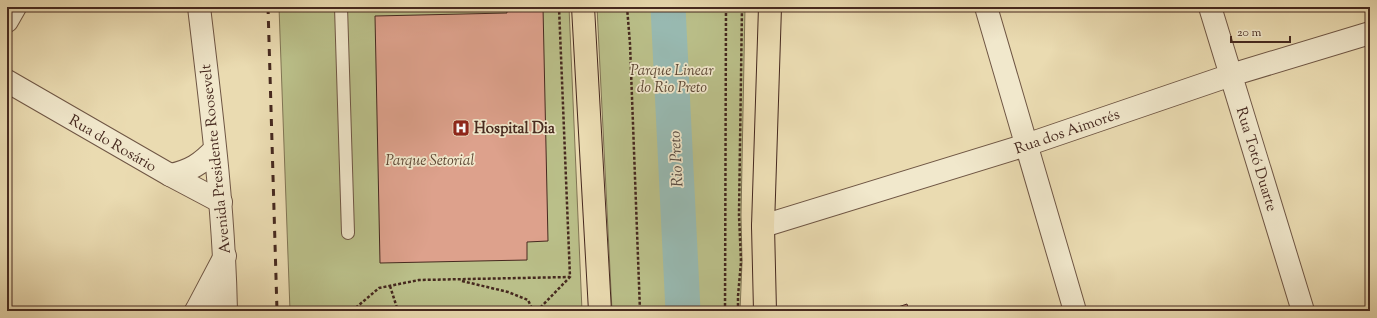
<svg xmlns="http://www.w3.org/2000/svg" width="1377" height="318" viewBox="0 0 1377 318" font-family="'Sorts Mill Goudy',serif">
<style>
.green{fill:#babf89;stroke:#807454}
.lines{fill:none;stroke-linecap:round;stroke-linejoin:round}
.river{stroke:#98bab2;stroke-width:35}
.building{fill:#dda18c;stroke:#46291f}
.service-casing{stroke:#6f5644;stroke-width:14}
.minor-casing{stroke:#6f5644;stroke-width:24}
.tertiary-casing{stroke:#6f5644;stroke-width:24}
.primary-casing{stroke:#46291f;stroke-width:24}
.path{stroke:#46291f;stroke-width:2.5;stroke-dasharray:3 2;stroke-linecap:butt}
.service{stroke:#f1e8cc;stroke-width:12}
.minor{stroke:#f1e8cc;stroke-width:22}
.tertiary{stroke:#f1e8cc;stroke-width:22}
.primary{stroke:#eadbb1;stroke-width:22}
.rail{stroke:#46291f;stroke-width:3;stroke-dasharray:7 7;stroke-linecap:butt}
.labels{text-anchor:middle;stroke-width:3.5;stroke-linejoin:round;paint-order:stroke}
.park-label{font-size:15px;font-style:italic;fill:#5d4734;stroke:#f1e8cc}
.poi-label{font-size:15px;font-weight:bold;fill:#46291f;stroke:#f1e8cc;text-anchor:start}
.street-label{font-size:15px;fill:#46291f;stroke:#f1e8cc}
.water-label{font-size:16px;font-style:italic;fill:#5a4d44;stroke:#f1e8cc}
</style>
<rect width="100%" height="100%" fill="#eadbb1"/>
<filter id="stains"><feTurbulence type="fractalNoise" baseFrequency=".005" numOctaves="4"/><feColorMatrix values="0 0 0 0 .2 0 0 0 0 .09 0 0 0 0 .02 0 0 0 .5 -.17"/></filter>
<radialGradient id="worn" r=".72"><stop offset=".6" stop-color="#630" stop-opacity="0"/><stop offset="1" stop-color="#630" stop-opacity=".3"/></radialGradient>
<!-- green -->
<path class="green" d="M 279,7 L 569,7 L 582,311 L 290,311 Z
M 597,7 L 745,7 L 741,215 L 742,262 L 740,311 L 612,311 Z"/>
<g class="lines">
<!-- river -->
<path class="river" d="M 668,7 L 683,311"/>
</g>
<!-- building -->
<path class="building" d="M 506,7 L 543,7 L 548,241 L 527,242 L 527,260 L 380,263 L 375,16 L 507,13 Z
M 907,304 L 909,311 L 886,311 Z"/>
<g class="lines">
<!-- service casing -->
<g class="service-casing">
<path id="service" d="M 341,7 L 348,233"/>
</g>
<!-- minor casing -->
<g class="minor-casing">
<path id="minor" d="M 986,7 L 1075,311
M 1210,7 L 1303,311
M 7,81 L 170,175 L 221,202
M 763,226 L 1026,145 L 1231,75 L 1370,33
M 196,311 L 225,256"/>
</g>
<!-- tertiary casing -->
<g class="tertiary-casing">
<path id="tertiary" d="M 199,7 C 211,108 224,209 226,311
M 7,21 L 15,7
M 170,175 C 190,171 201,164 215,149
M 196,311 L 206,308 L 220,311"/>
</g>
<!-- primary casing -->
<g class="primary-casing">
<path id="primary" d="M 583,7 L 600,311
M 765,311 L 763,226 L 770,7"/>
</g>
<!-- path -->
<path class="path" d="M 627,7 L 630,44 L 640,311
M 462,281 L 508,292 L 528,300 L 533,311
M 390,286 L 398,311
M 352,311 L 379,288 L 419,280 L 570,277
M 537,311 L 570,277 L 559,7
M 725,311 L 726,7
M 738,311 L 738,296 L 741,262 L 739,215 L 742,7"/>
<!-- service -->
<use href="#service" class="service"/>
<!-- minor -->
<use href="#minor" class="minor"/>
<!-- tertiary -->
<use href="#tertiary" class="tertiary"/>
<!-- primary -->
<use href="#primary" class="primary"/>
<!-- rail -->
<path class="rail" d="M 268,7 L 277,311"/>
</g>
<!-- icons -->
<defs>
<g id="hospital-square" transform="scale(0.9)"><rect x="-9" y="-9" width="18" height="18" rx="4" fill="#8f2418" stroke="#f1e8cc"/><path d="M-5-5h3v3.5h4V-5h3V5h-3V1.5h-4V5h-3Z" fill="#fff"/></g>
</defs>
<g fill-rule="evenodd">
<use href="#hospital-square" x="461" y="128"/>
</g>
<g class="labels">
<!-- park labels -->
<g class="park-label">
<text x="672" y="75">Parque Linear<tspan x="672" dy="17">do Rio Preto</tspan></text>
<text x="430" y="165">Parque Setorial</text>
</g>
<!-- poi labels -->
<g class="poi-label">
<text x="474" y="133">Hospital Dia</text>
</g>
<!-- street labels -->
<g class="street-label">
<text transform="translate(1067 131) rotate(-19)" y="5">Rua dos Aimorés</text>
<text transform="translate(113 143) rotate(30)" y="5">Rua do Rosário</text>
<text transform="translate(215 159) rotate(-96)" y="5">Avenida Presidente Roosevelt</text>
<text transform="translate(1257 159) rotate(73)" y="5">Rua Totó Duarte</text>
</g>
<!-- water labels -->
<g class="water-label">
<text transform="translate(675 159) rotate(-93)" y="6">Rio Preto</text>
</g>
</g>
<!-- margin -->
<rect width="1377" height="318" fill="none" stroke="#eadbb1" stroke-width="24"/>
<rect x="8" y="8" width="1361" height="302" fill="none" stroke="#46291f" stroke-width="2"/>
<rect x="12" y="12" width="1353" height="294" fill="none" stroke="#46291f"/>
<!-- scale -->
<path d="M1231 36v6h59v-6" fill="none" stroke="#46291f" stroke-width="2"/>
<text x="1237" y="36" font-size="12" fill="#46291f" stroke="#f1e8cc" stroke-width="3" paint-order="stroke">20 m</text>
<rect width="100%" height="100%" filter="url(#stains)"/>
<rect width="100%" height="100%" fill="url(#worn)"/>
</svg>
